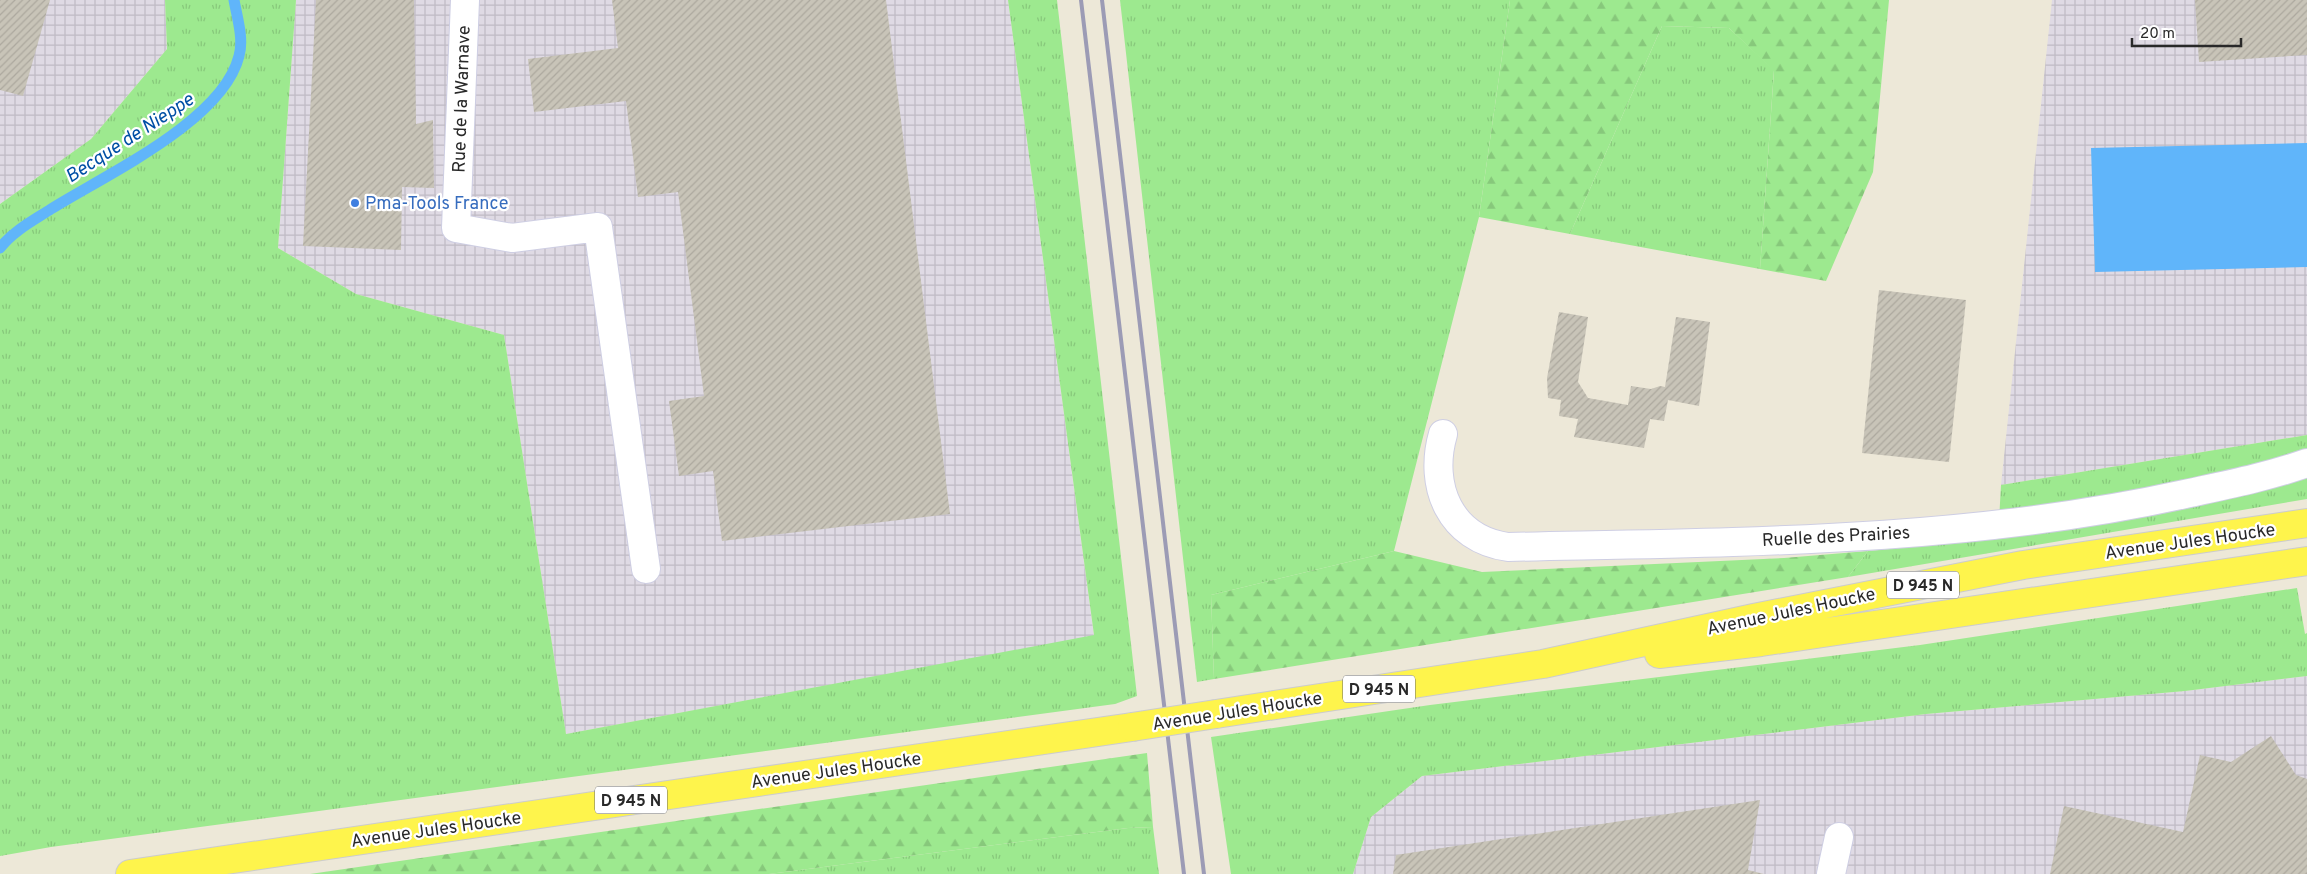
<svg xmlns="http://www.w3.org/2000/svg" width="2307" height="874" viewBox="0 0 2307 874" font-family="Overpass,sans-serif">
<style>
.industrial{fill:url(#industrial-grid)}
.grass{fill:url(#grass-tufts)}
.forest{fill:url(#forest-firs)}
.water{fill:#60b5fa}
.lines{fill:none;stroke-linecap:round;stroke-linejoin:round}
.stream{stroke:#60b5fa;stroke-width:11}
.building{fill:url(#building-hatch)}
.minor-casing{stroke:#cecee3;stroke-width:30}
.major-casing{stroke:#ccc;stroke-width:30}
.minor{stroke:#fff;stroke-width:28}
.major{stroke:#fef44c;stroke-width:28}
.rail{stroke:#9c9bb5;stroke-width:4}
.major-bridge-casing{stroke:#ccc;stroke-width:30;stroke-linecap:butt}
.major-bridge{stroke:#fef44c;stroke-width:28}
.shop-dot{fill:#3f7fe0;stroke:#fff;stroke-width:2}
.labels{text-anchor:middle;stroke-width:4.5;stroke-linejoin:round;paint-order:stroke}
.shield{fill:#fff;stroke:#696969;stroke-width:1}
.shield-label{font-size:16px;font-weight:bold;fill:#292929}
.street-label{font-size:18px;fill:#292929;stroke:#fff}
.shop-label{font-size:18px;fill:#366cbe;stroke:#fff;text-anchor:start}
.water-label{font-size:19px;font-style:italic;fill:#004fa5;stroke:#fff}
</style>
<defs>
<pattern id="industrial-grid" width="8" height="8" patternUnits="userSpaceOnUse" patternTransform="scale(1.25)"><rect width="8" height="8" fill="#dfdae4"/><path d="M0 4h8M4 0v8" fill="none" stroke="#bfbbc4"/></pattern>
<pattern id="grass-tufts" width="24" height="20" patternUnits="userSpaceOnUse" patternTransform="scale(1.25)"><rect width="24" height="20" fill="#9de98f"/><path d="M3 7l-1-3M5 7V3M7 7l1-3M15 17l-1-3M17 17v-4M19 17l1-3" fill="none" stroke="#87c87b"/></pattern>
<pattern id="forest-firs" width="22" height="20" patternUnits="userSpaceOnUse" patternTransform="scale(1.25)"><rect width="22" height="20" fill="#9de98f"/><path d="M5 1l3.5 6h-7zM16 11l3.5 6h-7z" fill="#87c87b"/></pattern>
<pattern id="building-hatch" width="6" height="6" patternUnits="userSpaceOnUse" patternTransform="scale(1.25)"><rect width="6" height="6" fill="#c8c4b8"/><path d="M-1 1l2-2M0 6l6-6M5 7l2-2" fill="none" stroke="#aca89e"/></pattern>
</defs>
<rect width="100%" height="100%" fill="#ede8d8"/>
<!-- industrial -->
<path class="industrial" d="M 0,0 L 165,0 L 167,49 L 91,139 L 0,204 Z
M 296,0 L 1008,0 L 1094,636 L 566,734 L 504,335 L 356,294 L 278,248 Z
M 2052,0 L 2307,0 L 2307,435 L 2001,485 Z
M 2307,676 L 2307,874 L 1353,874 L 1371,817 L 1422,776 L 1926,714 L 2185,691 Z"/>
<!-- grass -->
<path class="grass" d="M 165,0 L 296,0 L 278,248 L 356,294 L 504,335 L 566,734 L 1094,635 L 1008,0 L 1057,0 L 1137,696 L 1115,704 L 51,847 L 0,856 L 0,204 L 91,139 L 167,49 Z
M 1120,0 L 1510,0 L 1479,217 L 1394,551 L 1211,595 L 1214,679 L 1197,682 Z
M 1662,26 L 1729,28 L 1774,70 L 1760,269 L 1570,234 Z
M 2307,435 L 2307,499 L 1848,577 L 1868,551 L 1998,539 L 2001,485 Z
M 2297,588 L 2305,634 L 2307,633 L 2307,676 L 2185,691 L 1926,714 L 1422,776 L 1371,817 L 1353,874 L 1231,874 L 1211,737 L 1430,705 L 1920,645 Z
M 1153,827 L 1159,874 L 769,874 L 1128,828 Z"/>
<!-- forest -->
<path class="forest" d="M 1510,0 L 1889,0 L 1873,172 L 1826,281 L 1760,269 L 1774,71 L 1729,28 L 1662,26 L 1570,234 L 1479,217 Z
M 1394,551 L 1482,572 L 1784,558 L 1868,551 L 1848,577 L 1214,679 L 1211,595 Z
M 1147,753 L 1153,827 L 1128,828 L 769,874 L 310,874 Z"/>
<!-- water -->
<path class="water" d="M 2307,143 L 2307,267 L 2095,272 L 2091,148 Z"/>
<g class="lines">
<!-- stream -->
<path class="stream" d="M 0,248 C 13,231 34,220 51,209 C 105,175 223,121 239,56 C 244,39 237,17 234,0"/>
</g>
<!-- building -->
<path class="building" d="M 0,0 L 50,0 L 23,96 L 0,90 Z
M 316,0 L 414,0 L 416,124 L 433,120 L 434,188 L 402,187 L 401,250 L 303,246 Z
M 612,0 L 886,0 L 950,514 L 722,541 L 713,471 L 679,476 L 669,401 L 704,396 L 678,192 L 638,197 L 626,101 L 534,112 L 528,59 L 618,48 Z
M 2195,0 L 2307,0 L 2307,55 L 2199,62 Z
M 1879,290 L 1966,300 L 1949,462 L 1862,453 Z
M 1559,312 L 1588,317 L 1578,382 L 1588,398 L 1628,405 L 1631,386 L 1651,389 L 1660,386 L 1665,387 L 1676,317 L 1710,322 L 1699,406 L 1668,400 L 1664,421 L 1650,419 L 1644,448 L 1574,437 L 1578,419 L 1559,416 L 1561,400 L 1548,398 L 1547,378 Z
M 2271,736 L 2296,775 L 2307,779 L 2307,874 L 2050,874 L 2064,806 L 2183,832 L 2200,755 L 2231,762 Z
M 1760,800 L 1748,870 L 1764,874 L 1393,874 L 1396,855 Z"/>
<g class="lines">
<!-- minor casing -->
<g class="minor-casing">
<path id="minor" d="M 465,0 L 456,228 L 512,238 L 598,227 L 646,569
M 1443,434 C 1428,486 1450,539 1508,547 C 1734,542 1963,543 2185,494 C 2226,485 2267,477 2307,463
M 1831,874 L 1839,837"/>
</g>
<!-- major casing -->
<g class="major-casing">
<path id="major" d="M 1659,654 L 1761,642 L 2307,561
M 1216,714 L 1543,664 L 1754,618 L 2023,565 L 2307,523
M 130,874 L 1132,727"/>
</g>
<!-- minor -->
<use href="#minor" class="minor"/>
<!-- major -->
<use href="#major" class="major"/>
<!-- rail -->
<path class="rail" d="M 1081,0 L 1184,874
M 1102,0 L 1204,874"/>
<!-- major-bridge casing -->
<g class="major-bridge-casing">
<path id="major-bridge" d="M 1132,727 L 1216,714"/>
</g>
<!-- major-bridge -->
<use href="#major-bridge" class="major-bridge"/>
</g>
<!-- markers -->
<circle class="shop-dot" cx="355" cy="203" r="5"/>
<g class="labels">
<!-- shield labels -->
<g class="shield">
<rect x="1887" y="571.5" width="72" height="27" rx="4"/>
<rect x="1343" y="675.5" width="72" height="27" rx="4"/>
<rect x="595" y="786.5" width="72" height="27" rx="4"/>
</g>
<g class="shield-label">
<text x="1923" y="591">D 945 N</text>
<text x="1379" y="695">D 945 N</text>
<text x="631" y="806">D 945 N</text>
</g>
<!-- street labels -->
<g class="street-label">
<text transform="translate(461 99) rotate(-88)" y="6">Rue de la Warnave</text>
<text transform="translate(1836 536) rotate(-3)" y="6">Ruelle des Prairies</text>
<text transform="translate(2190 541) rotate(-8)" y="6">Avenue Jules Houcke</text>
<text transform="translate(1791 611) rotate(-12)" y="6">Avenue Jules Houcke</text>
<text transform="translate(1237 711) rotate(-9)" y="6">Avenue Jules Houcke</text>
<text transform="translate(836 770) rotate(-8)" y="6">Avenue Jules Houcke</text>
<text transform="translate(436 829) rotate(-8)" y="6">Avenue Jules Houcke</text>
</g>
<!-- shop labels -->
<g class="shop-label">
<text x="365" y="209">Pma-Tools France</text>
</g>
<!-- water labels -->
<g class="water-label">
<text transform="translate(129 137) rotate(-33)" y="7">Becque de Nieppe</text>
</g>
</g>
<!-- scale -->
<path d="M2132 38v8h109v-8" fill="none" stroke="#292929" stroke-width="2.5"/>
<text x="2140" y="38" font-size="15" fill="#292929" stroke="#ffffff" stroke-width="4" paint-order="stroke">20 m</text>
</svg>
